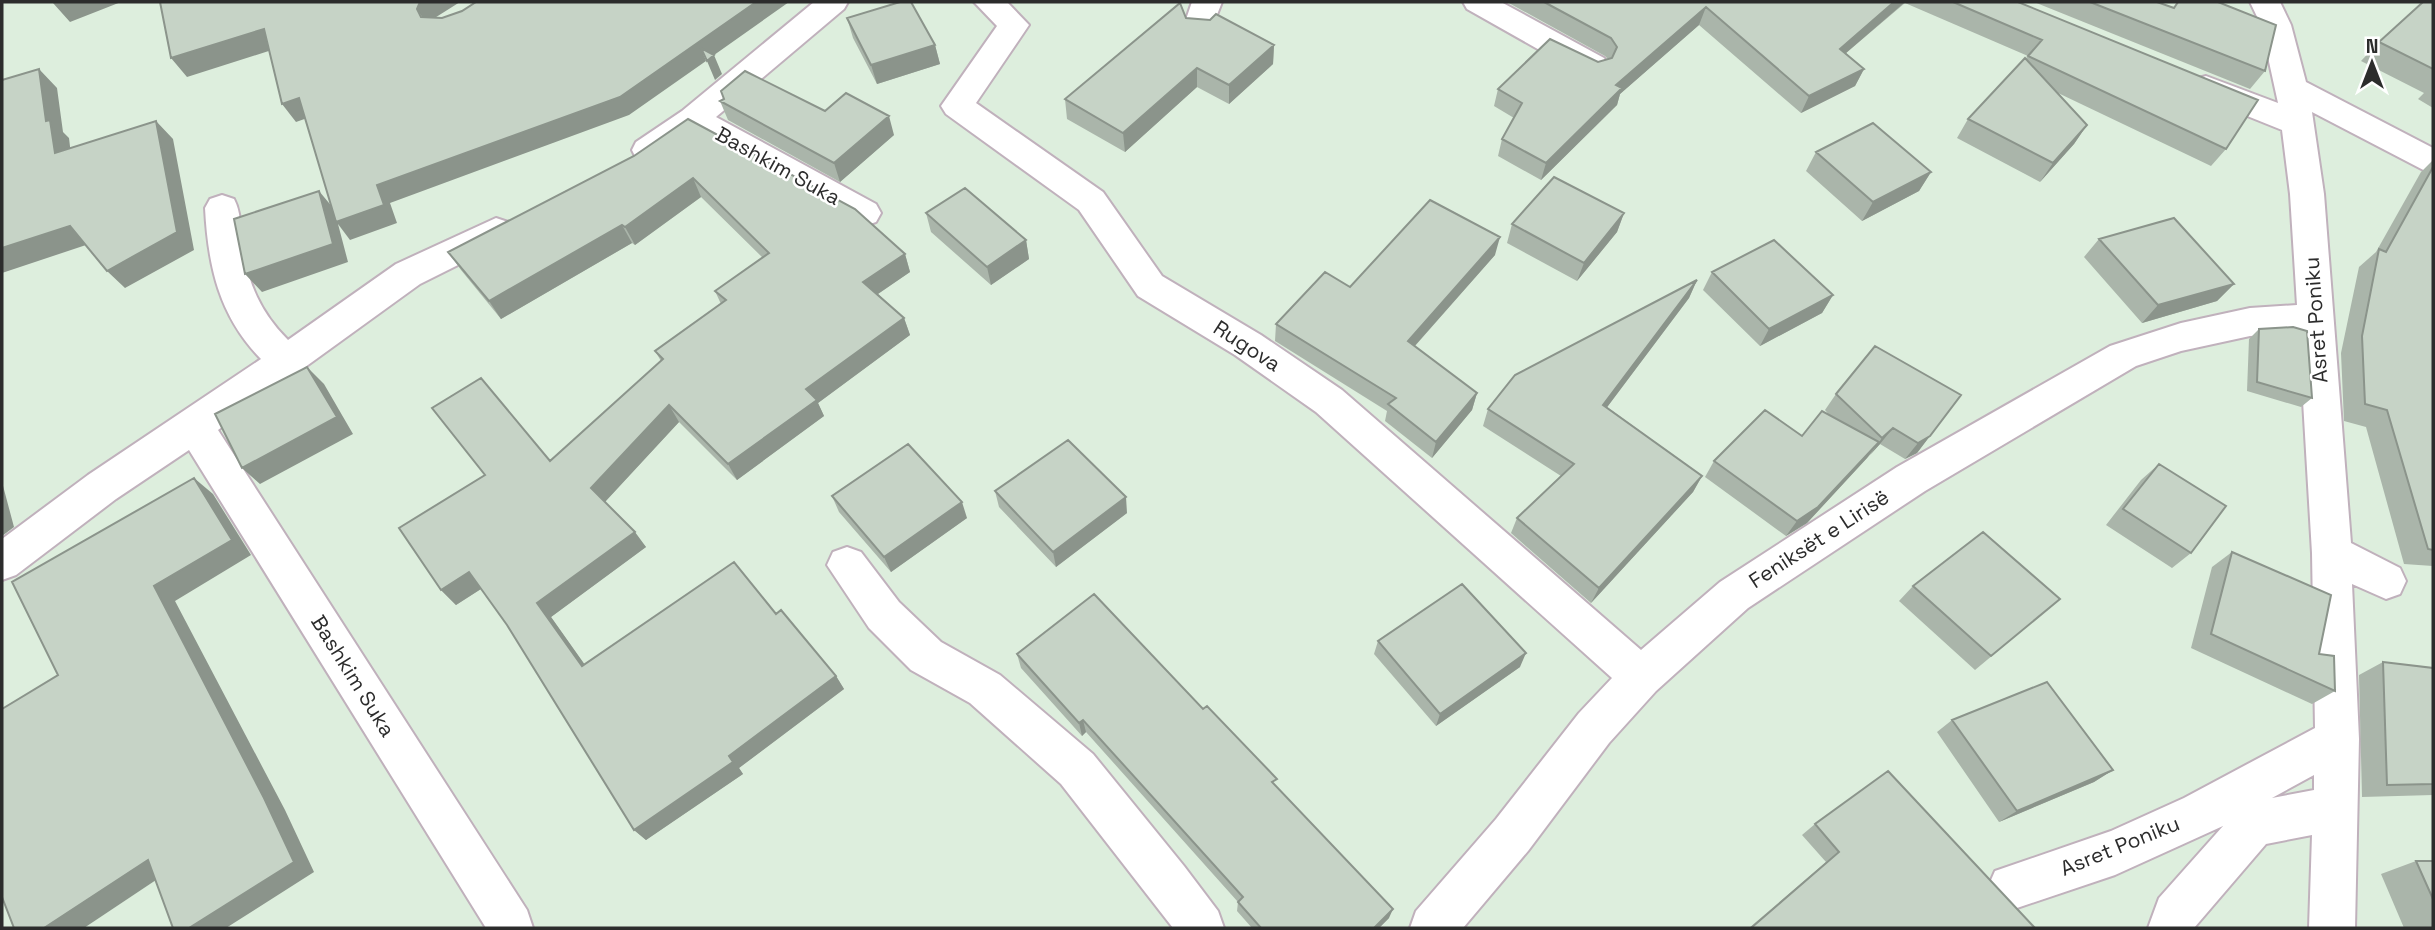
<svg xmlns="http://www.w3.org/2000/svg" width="2435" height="930" viewBox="0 0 2435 930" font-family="'Space Grotesk',sans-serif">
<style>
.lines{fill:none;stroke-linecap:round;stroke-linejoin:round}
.minor-casing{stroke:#c0b1bc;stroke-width:4}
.minor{fill:#fff;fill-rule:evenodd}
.wall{fill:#aab5aa}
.shaded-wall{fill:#8b948b}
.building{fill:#c6d3c6;stroke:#8b948b;stroke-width:2}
.labels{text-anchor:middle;stroke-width:5;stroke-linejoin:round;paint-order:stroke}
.street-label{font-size:21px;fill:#2c2c2c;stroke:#fff}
</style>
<rect width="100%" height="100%" fill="#ded"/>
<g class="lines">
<!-- minor casing -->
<g class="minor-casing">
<path id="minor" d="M 814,2 L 848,2 L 844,9 L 716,117 L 876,204 L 881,213 L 876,222 L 864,226 L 852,222 L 694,134 C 676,147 659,165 636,158 L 632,150 L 636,142 L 682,111 Z
M 974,2 L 1007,2 L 1029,25 L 976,103 L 1103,192 L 1162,276 L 1261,335 L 1342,390 L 1641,650 L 1720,582 L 1897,467 L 2110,346 L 2181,323 L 2250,308 L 2297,305 L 2290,194 L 2282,130 L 2195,95 L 2190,87 L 2195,79 L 2206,76 L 2278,103 L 2261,25 L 2250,2 L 2280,2 L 2291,25 L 2306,82 L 2433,148 L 2433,175 L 2312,112 L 2324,194 L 2351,543 L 2400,568 L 2406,581 L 2400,594 L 2386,599 L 2352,584 L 2359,739 L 2355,928 L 2309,928 L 2312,835 L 2266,844 L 2194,928 L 2148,928 L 2159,898 L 2223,826 L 2115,875 L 2011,910 L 1995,903 L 1988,887 L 1995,871 L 2111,831 L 2184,798 L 2315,728 L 2312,553 L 2299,333 L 2250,336 L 2181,351 L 2136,366 L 1925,491 L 1748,608 L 1656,691 L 1609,743 L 1528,851 L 1463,928 L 1410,928 L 1416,911 L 1496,819 L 1579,713 L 1612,678 L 1316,412 L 1235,355 L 1138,296 L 1079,210 L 946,114 L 941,106 L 997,26 ZM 2314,775 L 2314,790 L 2272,798 Z
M 1192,2 L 1222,2 L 1209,35 L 1198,38 L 1187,35 L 1183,28 Z
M 1463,2 L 1501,2 L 1604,58 L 1609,66 L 1604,74 L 1593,77 L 1582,74 L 1467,9 Z
M 222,195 L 234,199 C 241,212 240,227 242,242 C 247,282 260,312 288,340 L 396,264 L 496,218 L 508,222 L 513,231 L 508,240 L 420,284 L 218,430 L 527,910 L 533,928 L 486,928 L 189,450 L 116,499 L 16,575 L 2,580 L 2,539 L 88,475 L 261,359 C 219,316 208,266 205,208 L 210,199 Z
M 847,547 L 861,552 L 899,602 L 941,642 L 1000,675 L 1093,754 L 1184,866 L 1218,911 L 1224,928 L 1173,928 L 1061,784 L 970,703 L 911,670 L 869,628 L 827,565 L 833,552 Z"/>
</g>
<!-- minor -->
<use href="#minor" class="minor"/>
</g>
<!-- wall -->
<path class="wall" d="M 1507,2 L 2018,2 L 2226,149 L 2211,166 L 2058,93 L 2087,125 L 2074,144 L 2040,182 L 1957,138 L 1968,119 L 2028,56 L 1905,3 L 1846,53 L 1864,69 L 1855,86 L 1801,113 L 1699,25 L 1620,94 L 1617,105 L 1541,180 L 1498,156 L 1502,139 L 1514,118 L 1494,106 L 1498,89 L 1608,59 L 1605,56 Z
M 2034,2 L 2157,2 L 2265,71 L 2250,89 Z
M 2433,2 L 2433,108 L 2418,99 L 2424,93 L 2361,61 L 2379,42 Z
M 847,18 L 935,45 L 940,64 L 877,84 L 853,38 Z
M 1186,18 L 1210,20 L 1274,45 L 1273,64 L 1229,104 L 1197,87 L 1125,152 L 1067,119 L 1065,99 Z
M 720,101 L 825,111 L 894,135 L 840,182 L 728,120 Z
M 1816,152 L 1931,172 L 1919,191 L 1862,221 L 1806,171 Z
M 634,156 L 905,254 L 910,272 L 878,294 L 904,318 L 910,335 L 818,403 L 824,416 L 737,480 L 679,422 L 605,502 L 646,547 L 551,617 L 584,664 L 776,614 L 836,676 L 844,689 L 739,768 L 743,774 L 646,840 L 634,830 L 507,625 L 481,589 L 456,605 L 441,590 L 550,461 L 661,361 L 655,351 L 721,304 L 715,291 L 763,258 L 701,197 L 635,245 L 632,243 L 501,319 L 461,270 L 448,252 Z
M 2433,160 L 2433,566 L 2404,564 L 2366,427 L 2344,421 L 2341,353 L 2359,267 L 2376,252 L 2421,172 Z
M 926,213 L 1026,240 L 1029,259 L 991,285 L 931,232 Z
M 1624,213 L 1617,232 L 1577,281 L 1507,243 L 1512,224 Z
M 2099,239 L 2234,284 L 2217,301 L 2142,323 L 2084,257 Z
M 1495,255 L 1415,346 L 1477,393 L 1472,410 L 1432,458 L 1385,421 L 1387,411 L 1275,341 L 1276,324 L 1350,287 Z
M 1712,272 L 1833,295 L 1822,313 L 1760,346 L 1703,290 Z
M 1697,280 L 1689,298 L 1607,407 L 1702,476 L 1693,492 L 1591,603 L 1511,533 L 1517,518 L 1561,476 L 1483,426 L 1488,409 Z
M 2259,329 L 2312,398 L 2301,407 L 2247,391 L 2249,339 Z
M 1836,394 L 1961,395 L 1917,453 L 1905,459 L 1880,444 L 1807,523 L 1786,536 L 1705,477 L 1714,461 L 1802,436 L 1830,416 L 1825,410 Z
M 2159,464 L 2191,553 L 2172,568 L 2106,525 L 2141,480 Z
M 995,491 L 1127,513 L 1056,567 L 999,507 Z
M 832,496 L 967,518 L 891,572 L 839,512 Z
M 2232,552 L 2335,691 L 2312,704 L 2191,648 L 2212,567 Z
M 1913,586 L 2060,599 L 1975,670 L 1899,601 Z
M 1378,641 L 1520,667 L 1436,726 L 1374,654 Z
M 1017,654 L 1276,786 L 1389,918 L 1379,928 L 1252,928 L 1237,911 L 1238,902 L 1086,732 L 1082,736 L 1021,668 Z
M 2383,662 L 2433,668 L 2433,795 L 2362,797 L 2359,675 Z
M 1952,720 L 2113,770 L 2094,782 L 1999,822 L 1937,732 Z
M 1815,824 L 2035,928 L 1749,928 L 1826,862 L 1802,835 Z
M 2416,861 L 2433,861 L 2433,928 L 2404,928 L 2381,874 Z"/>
<!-- shaded-wall -->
<path class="shaded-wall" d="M 57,2 L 121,2 L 70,22 L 53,3 Z
M 420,2 L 460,2 L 433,19 L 429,28 L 417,9 Z
M 756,2 L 789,2 L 707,60 L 701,48 L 706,61 L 629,115 L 390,203 L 397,223 L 350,240 L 338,224 L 348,262 L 262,292 L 245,274 L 319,191 L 334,209 L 377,185 Z
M 1894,2 L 1905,2 L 1831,66 L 1840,49 Z
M 1706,7 L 1699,25 L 1620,94 L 1617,105 L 1541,180 L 1546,163 L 1616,85 Z
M 264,29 L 278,48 L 187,77 L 171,58 Z
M 935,45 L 940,64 L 877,84 L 871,65 Z
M 1274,45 L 1273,64 L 1229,104 L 1229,85 Z
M 714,55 L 722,74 L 715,80 L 707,61 Z
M 1197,68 L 1197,87 L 1125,152 L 1123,133 Z
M 39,69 L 57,88 L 63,132 L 69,138 L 73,172 L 55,153 L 46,121 Z
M 1864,69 L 1855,86 L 1801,113 L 1809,96 Z
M 299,98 L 313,116 L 296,122 L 282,104 Z
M 889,116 L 894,135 L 840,182 L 834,163 Z
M 156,121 L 173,139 L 194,250 L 125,288 L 107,271 Z
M 2087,125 L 2074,144 L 2040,182 L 2053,163 Z
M 1931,172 L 1919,191 L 1862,221 L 1873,202 Z
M 693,178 L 701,197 L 635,245 L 625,227 Z
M 1624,213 L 1617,232 L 1577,281 L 1584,263 Z
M 622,225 L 632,243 L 501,319 L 489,301 Z
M 70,226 L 89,244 L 2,273 L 2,248 Z
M 1500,237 L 1495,255 L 1404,358 L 1408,341 Z
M 1026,240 L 1029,259 L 991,285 L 987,267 Z
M 905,254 L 910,272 L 869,300 L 863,282 Z
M 1697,280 L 1689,298 L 1596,422 L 1603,405 Z
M 2234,284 L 2217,301 L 2142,323 L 2158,305 Z
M 1833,295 L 1822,313 L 1760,346 L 1769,329 Z
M 904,318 L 910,335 L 818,403 L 824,416 L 737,480 L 728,464 L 806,389 Z
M 307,367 L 324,384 L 353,434 L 260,484 L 242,468 Z
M 1477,393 L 1472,410 L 1432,458 L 1436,442 Z
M 669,405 L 679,422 L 603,504 L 591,488 Z
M 1893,428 L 1880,444 L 1870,455 L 1882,438 Z
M 1930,436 L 1917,453 L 1905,459 L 1918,443 Z
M 1879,442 L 1867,458 L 1807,523 L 1786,536 L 1797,521 Z
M 1702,476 L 1693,492 L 1591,603 L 1599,588 Z
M 194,478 L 213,494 L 251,555 L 175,601 L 285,810 L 314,872 L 226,928 L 189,928 L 154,586 Z
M 2,482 L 14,527 L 2,536 Z
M 1126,497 L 1127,513 L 1056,567 L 1053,552 Z
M 962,502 L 967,518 L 891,572 L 884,557 Z
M 635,532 L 646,547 L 551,617 L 595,679 L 582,666 L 537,603 Z
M 469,572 L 484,587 L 456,605 L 441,590 Z
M 1526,653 L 1520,667 L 1436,726 L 1440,714 Z
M 836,676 L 844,689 L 739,768 L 743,774 L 646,840 L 634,830 L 729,756 Z
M 1083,720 L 1086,732 L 1082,736 L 1079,723 Z
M 2113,770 L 2094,782 L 1999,822 L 2017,811 Z
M 148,860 L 171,870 L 84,928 L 44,928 Z
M 1393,909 L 1389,918 L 1379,928 L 1374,928 Z"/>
<!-- building -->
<path class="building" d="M 160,2 L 420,2 L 417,9 L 421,17 L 442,18 L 462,11 L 476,2 L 756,2 L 620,97 L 377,185 L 384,205 L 336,222 L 299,98 L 282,104 L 264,29 L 171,58 Z
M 900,2 L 911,2 L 935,45 L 871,65 L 847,18 Z
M 1544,2 L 1894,2 L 1840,49 L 1864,69 L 1809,96 L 1706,7 L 1616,85 L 1622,88 L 1546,163 L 1502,139 L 1522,103 L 1498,89 L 1550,39 L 1598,62 L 1612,58 L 1617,47 L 1611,38 Z
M 1953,2 L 2018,2 L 2258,100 L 2226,149 L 2028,56 L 2042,40 Z
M 2090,2 L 2157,2 L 2174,8 L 2178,2 L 2218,2 L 2276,25 L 2265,71 Z
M 2423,2 L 2433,2 L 2433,69 L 2379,42 Z
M 1180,3 L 1186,18 L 1210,20 L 1216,14 L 1274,45 L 1229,85 L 1197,68 L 1123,133 L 1065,99 Z
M 701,48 L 714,55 L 707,61 Z
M 2025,58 L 2087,125 L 2053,163 L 1968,119 Z
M 39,69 L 46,121 L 50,120 L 55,153 L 156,121 L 177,232 L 107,271 L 70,226 L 2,248 L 2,80 Z
M 745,71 L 825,111 L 846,93 L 889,116 L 834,163 L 720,101 L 724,99 L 721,91 Z
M 688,119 L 855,209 L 905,254 L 863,282 L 904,318 L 806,389 L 817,400 L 728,464 L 669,405 L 591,488 L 635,532 L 537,603 L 582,666 L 734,562 L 776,614 L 781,610 L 836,676 L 729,756 L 733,762 L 634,830 L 507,625 L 469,572 L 441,590 L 399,528 L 485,475 L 432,408 L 481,378 L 550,461 L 663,359 L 655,351 L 726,300 L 715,291 L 769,253 L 693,178 L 625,227 L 622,225 L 489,301 L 448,252 L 634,156 Z
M 1873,123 L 1931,172 L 1873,202 L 1816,152 Z
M 2433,167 L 2433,550 L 2428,549 L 2387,410 L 2365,404 L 2362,336 L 2379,249 L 2386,252 Z
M 1554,177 L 1624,213 L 1584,263 L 1512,224 Z
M 965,188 L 1026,240 L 987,267 L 926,213 Z
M 319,191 L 333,244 L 245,274 L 234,219 Z
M 1430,200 L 1500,237 L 1408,341 L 1477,393 L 1436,442 L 1388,404 L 1396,398 L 1276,324 L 1325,272 L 1350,287 Z
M 2174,218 L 2234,284 L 2158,305 L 2099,239 Z
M 1774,240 L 1833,295 L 1769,329 L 1712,272 Z
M 1697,280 L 1603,405 L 1702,476 L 1599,588 L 1517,518 L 1574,464 L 1488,409 L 1515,375 Z
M 2293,327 L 2307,331 L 2312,398 L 2257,382 L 2259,329 Z
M 1875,346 L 1961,395 L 1930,436 L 1918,443 L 1893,428 L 1882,438 L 1836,394 Z
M 307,367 L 337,417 L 242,468 L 215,414 Z
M 1765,410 L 1802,436 L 1822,411 L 1879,442 L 1818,507 L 1797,521 L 1714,461 Z
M 1068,440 L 1126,497 L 1053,552 L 995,491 Z
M 908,444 L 962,502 L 884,557 L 832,496 Z
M 2159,464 L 2226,506 L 2191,553 L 2123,509 Z
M 194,478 L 232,540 L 154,586 L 264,798 L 294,862 L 189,928 L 173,928 L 148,860 L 44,928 L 14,928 L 2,897 L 2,709 L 58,675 L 12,582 Z
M 1983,532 L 2060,599 L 1991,656 L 1913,586 Z
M 2232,552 L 2331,595 L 2319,654 L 2334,656 L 2335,691 L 2211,634 Z
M 1462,584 L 1526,653 L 1440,714 L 1378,641 Z
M 1094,594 L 1203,709 L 1207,706 L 1277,779 L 1272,782 L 1393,909 L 1374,928 L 1261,928 L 1238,902 L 1243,897 L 1083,720 L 1079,723 L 1017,654 Z
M 2383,662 L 2433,668 L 2433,784 L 2387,785 Z
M 2047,682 L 2113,770 L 2017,811 L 1952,720 Z
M 1888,771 L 2035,928 L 1751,928 L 1839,852 L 1815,824 Z
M 2416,861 L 2433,861 L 2433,899 Z"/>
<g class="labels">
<!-- street labels -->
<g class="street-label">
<text transform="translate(778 166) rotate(29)" y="7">Bashkim Suka</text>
<text transform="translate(2316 320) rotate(-94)" y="7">Asret Poniku</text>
<text transform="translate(1247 346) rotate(33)" y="7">Rugova</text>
<text transform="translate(1819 539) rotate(-33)" y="7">Feniksët e Lirisë</text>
<text transform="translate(353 676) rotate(58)" y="7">Bashkim Suka</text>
<text transform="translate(2120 846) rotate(-22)" y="7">Asret Poniku</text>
</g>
</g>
<!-- border -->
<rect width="2435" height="930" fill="none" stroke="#2c2c2c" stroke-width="7"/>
<!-- north arrow -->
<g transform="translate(2372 63)" stroke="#ffffff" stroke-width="5" paint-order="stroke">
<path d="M0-5L12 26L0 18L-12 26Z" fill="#2c2c2c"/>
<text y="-10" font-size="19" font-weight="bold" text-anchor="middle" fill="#2c2c2c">N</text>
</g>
</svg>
